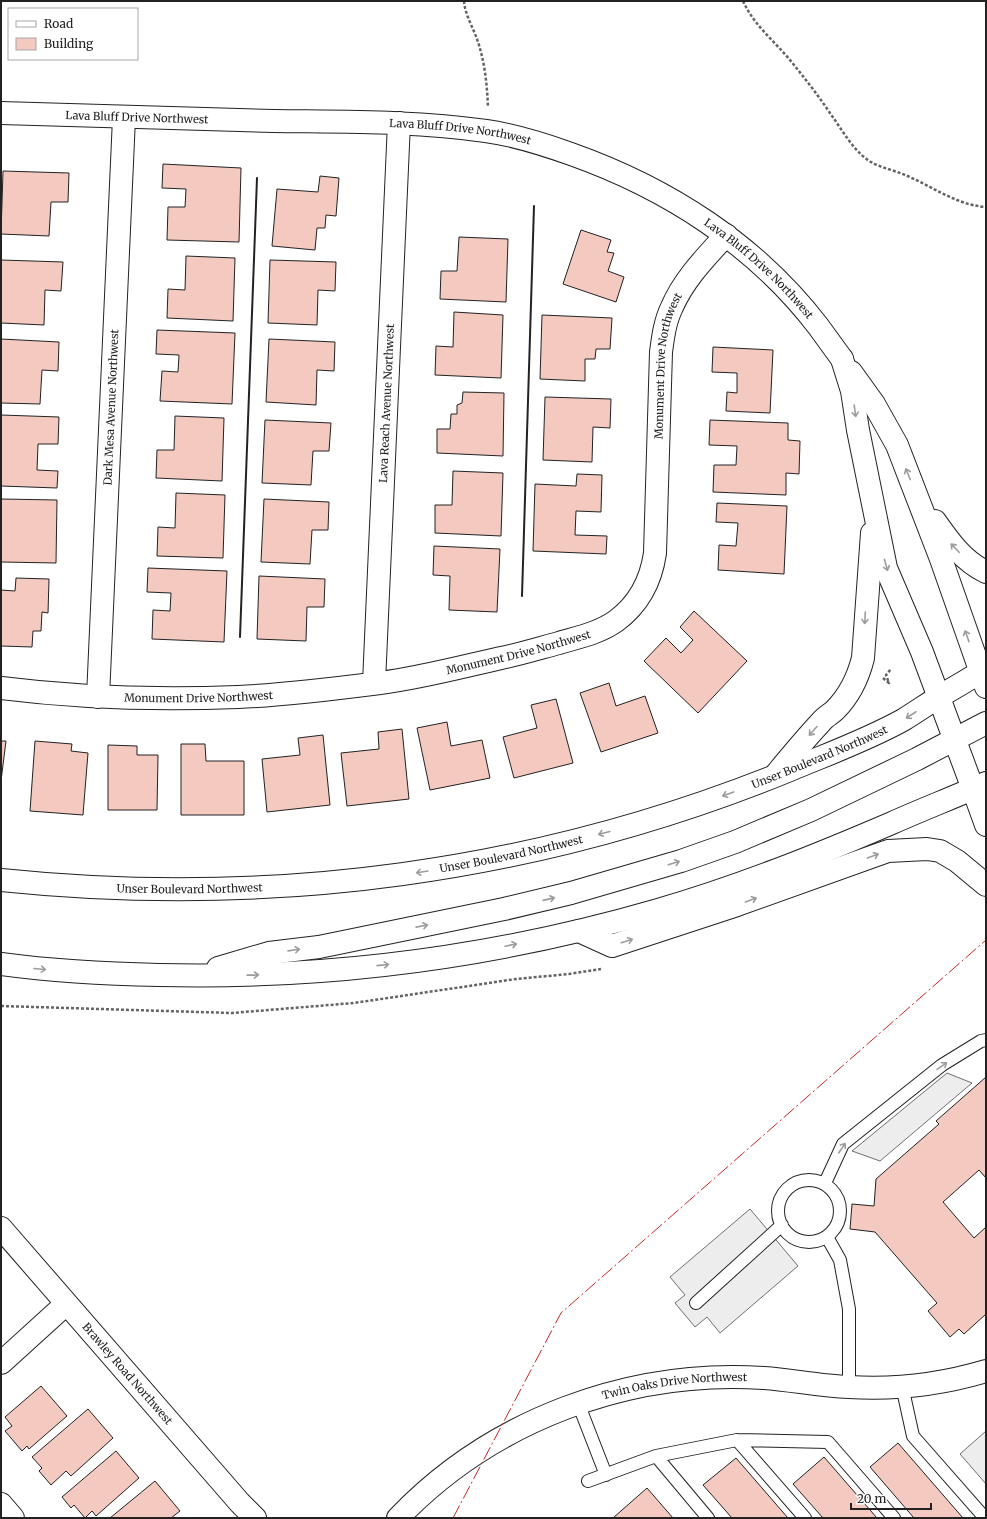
<svg xmlns="http://www.w3.org/2000/svg" width="987" height="1519" viewBox="0 0 987 1519" font-family="Merriweather,serif">
<style>
.parking{fill:#ededed;stroke:#6f6f6f}
.building{fill:#f3c9c0;stroke:#222}
.lines{fill:none;stroke-linecap:round;stroke-linejoin:round}
.service-casing{stroke:#222;stroke-width:14}
.minor-casing{stroke:#222;stroke-width:24}
.tertiary-casing{stroke:#222;stroke-width:24}
.primary-casing{stroke:#222;stroke-width:24}
.path{stroke:#646464;stroke-width:2.5;stroke-dasharray:3 2;stroke-linecap:butt}
.service{stroke:#fff;stroke-width:12}
.minor{stroke:#fff;stroke-width:22}
.tertiary{stroke:#fff;stroke-width:22}
.primary{stroke:#fff;stroke-width:22}
.wall{stroke:#222;stroke-width:2}
.power{stroke:#c62828;stroke-width:1;stroke-dasharray:14 3 2 3;stroke-linecap:butt}
.oneway{stroke:#9c9c9c}
.labels{text-anchor:middle;stroke-width:3;stroke-linejoin:round;paint-order:stroke}
.street-label{font-size:11px;fill:#222;stroke:#fff}
</style>
<rect width="100%" height="100%" fill="#fff"/>
<!-- parking -->
<path class="parking" d="M 947,1073 L 972,1083 L 880,1161 L 852,1151 Z
M 750,1209 L 798,1266 L 720,1333 L 707,1317 L 695,1327 L 675,1303 L 685,1295 L 670,1277 Z
M 986,1431 L 986,1484 L 960,1454 Z"/>
<!-- building -->
<path class="building" d="M 163,164 L 241,168 L 239,242 L 167,240 L 168,207 L 185,207 L 186,189 L 162,188 Z
M 3,171 L 69,173 L 68,202 L 51,202 L 49,236 L 1,234 Z
M 320,176 L 339,178 L 336,216 L 326,215 L 325,228 L 317,228 L 315,250 L 272,246 L 277,189 L 318,192 Z
M 581,230 L 611,240 L 607,252 L 614,253 L 608,271 L 624,277 L 616,302 L 563,284 Z
M 459,237 L 508,239 L 506,302 L 440,299 L 441,271 L 457,271 Z
M 186,256 L 235,258 L 233,321 L 167,318 L 168,289 L 185,290 Z
M 1,260 L 63,262 L 61,291 L 45,290 L 44,325 L 1,323 Z
M 270,260 L 336,262 L 335,291 L 318,290 L 317,325 L 268,323 Z
M 454,312 L 503,315 L 501,378 L 435,375 L 436,346 L 453,347 Z
M 542,315 L 612,318 L 610,349 L 596,349 L 595,359 L 585,359 L 585,381 L 540,379 Z
M 157,330 L 235,333 L 232,404 L 160,401 L 162,371 L 178,372 L 179,355 L 156,354 Z
M 1,339 L 59,342 L 58,371 L 42,370 L 40,404 L 1,403 Z
M 269,339 L 335,342 L 334,371 L 317,370 L 316,405 L 266,402 Z
M 713,347 L 773,350 L 770,413 L 726,411 L 727,392 L 737,393 L 737,373 L 712,372 Z
M 463,392 L 504,393 L 503,456 L 437,453 L 437,429 L 450,429 L 451,414 L 457,414 L 457,405 L 462,403 Z
M 545,397 L 611,399 L 610,428 L 593,427 L 592,462 L 543,460 Z
M 1,415 L 59,417 L 58,444 L 38,444 L 37,470 L 58,471 L 57,488 L 1,486 Z
M 175,416 L 224,418 L 222,481 L 156,478 L 157,450 L 174,450 Z
M 265,420 L 331,423 L 329,451 L 313,451 L 311,485 L 262,483 Z
M 710,420 L 788,423 L 788,440 L 800,441 L 799,474 L 786,473 L 786,495 L 713,492 L 714,465 L 736,465 L 737,446 L 709,445 Z
M 453,471 L 503,473 L 501,536 L 435,533 L 435,505 L 452,505 Z
M 577,474 L 602,475 L 601,512 L 576,511 L 575,535 L 607,536 L 606,554 L 533,551 L 535,484 L 576,486 Z
M 176,493 L 225,495 L 223,558 L 157,556 L 158,527 L 175,528 Z
M 1,499 L 57,500 L 56,563 L 1,562 Z
M 264,499 L 329,502 L 328,530 L 312,530 L 310,564 L 261,562 Z
M 717,503 L 787,506 L 784,574 L 718,570 L 719,545 L 736,546 L 738,523 L 716,522 Z
M 434,546 L 500,549 L 497,612 L 449,610 L 450,576 L 433,575 Z
M 148,568 L 227,571 L 224,642 L 152,639 L 153,610 L 170,611 L 171,593 L 147,592 Z
M 259,576 L 325,579 L 324,607 L 307,607 L 306,641 L 257,639 Z
M 16,578 L 49,579 L 48,613 L 42,612 L 41,631 L 33,631 L 32,647 L 1,646 L 1,590 L 15,591 Z
M 694,611 L 747,661 L 698,713 L 644,661 L 666,638 L 681,653 L 693,640 L 680,627 Z
M 609,683 L 616,706 L 645,696 L 658,733 L 601,752 L 580,693 Z
M 556,699 L 573,763 L 514,778 L 503,737 L 537,728 L 531,705 Z
M 447,722 L 451,746 L 482,740 L 490,778 L 430,790 L 417,728 Z
M 402,729 L 409,799 L 347,806 L 341,753 L 379,749 L 378,732 Z
M 323,735 L 330,805 L 267,812 L 262,759 L 300,755 L 298,738 Z
M 1,741 L 6,741 L 1,781 Z
M 35,741 L 72,744 L 71,751 L 88,753 L 83,815 L 30,811 Z
M 181,744 L 205,744 L 206,761 L 244,761 L 244,815 L 181,815 Z
M 108,745 L 137,746 L 137,755 L 158,755 L 157,810 L 108,810 Z
M 986,1077 L 986,1178 L 979,1170 L 943,1202 L 974,1238 L 986,1227 L 986,1314 L 964,1334 L 959,1329 L 950,1337 L 928,1311 L 937,1303 L 875,1232 L 850,1229 L 852,1204 L 874,1206 L 876,1179 L 939,1124 L 936,1121 Z
M 41,1386 L 67,1416 L 29,1449 L 27,1446 L 22,1451 L 5,1431 L 12,1426 L 5,1417 Z
M 88,1409 L 113,1438 L 71,1476 L 66,1471 L 51,1485 L 39,1471 L 42,1468 L 32,1457 Z
M 898,1443 L 963,1518 L 914,1518 L 870,1467 Z
M 116,1451 L 139,1478 L 96,1516 L 92,1511 L 85,1518 L 74,1505 L 71,1508 L 62,1497 Z
M 824,1457 L 877,1518 L 823,1518 L 793,1484 Z
M 736,1458 L 788,1518 L 732,1518 L 703,1485 Z
M 155,1481 L 180,1511 L 171,1518 L 110,1518 Z
M 647,1488 L 673,1518 L 613,1518 Z"/>
<g class="lines">
<!-- service casing -->
<g class="service-casing">
<path id="service" d="M778 1211a31 31 0 1 1 62 0a31 31 0 1 1-62 0Z
M 825,1183 L 843,1144 L 942,1065 L 981,1041 L 986,1040
M 827,1237 L 840,1260 L 849,1309 L 849,1387
M 696,1303 L 782,1225
M 902,1386 L 913,1436 L 985,1518
M 578,1403 L 606,1475
M 737,1440 L 805,1518
M 656,1456 L 737,1440 L 828,1442 L 894,1518
M 588,1481 L 656,1456 L 708,1518"/>
</g>
<!-- minor casing -->
<g class="minor-casing">
<g id="minor">
<path id="s1" d="M 1,113 C 92,116 183,119 274,121 C 344,122 416,121 486,131 C 515,135 543,144 571,154 C 667,188 755,244 818,326 C 826,337 834,348 842,359"/>
<path id="s2" d="M 374,683 L 399,123"/>
<path id="s3" d="M 1,688 C 80,698 159,700 238,697 C 286,695 333,689 380,683 C 420,678 461,667 501,658 C 521,654 540,648 559,643 C 579,637 599,633 616,621 C 639,604 651,581 655,553 L 661,352 C 663,337 665,321 672,307 C 684,279 706,257 726,235"/>
<path id="s4" d="M 98,697 L 124,118"/>
<path id="s5" d="M 1,1228 L 240,1503 L 255,1518"/>
<path d="M 1,1363 L 66,1304"/>
<path d="M 1,1504 L 13,1518"/>
<path id="s6" d="M 398,1518 C 492,1420 629,1369 764,1378 C 792,1380 820,1386 849,1387 C 895,1390 942,1384 986,1371"/>
</g>
</g>
<!-- tertiary casing -->
<g class="tertiary-casing">
<path id="tertiary" d="M 973,789 L 986,825"/>
</g>
<!-- primary casing -->
<g class="primary-casing">
<g id="primary">
<path d="M 842,359 L 852,391 L 858,430 L 886,568 L 922,652 L 973,789"/>
<path d="M 851,372 L 874,404 L 897,445 L 941,559 L 986,687"/>
<path d="M 935,521 C 949,541 963,561 986,572"/>
<path d="M 777,773 C 791,756 806,738 821,722 C 825,717 831,714 835,710 C 850,695 858,678 863,658 L 872,533"/>
<path id="s7" d="M 1,880 C 271,908 538,873 790,770 C 828,754 867,740 903,720 C 916,712 929,703 942,695 C 957,686 972,678 986,668"/>
<path d="M 579,931 L 612,946 L 737,905 L 888,851 L 927,849 L 940,851 L 957,861 L 986,885"/>
<path d="M 1,964 C 53,971 106,974 159,975 C 327,979 496,957 658,910 C 738,887 815,856 892,823 C 923,809 955,797 986,783"/>
<path d="M 218,968 L 269,953 L 319,947 L 504,909 L 571,893 L 681,861 L 735,842 L 811,810 L 917,759 L 986,723"/>
</g>
</g>
<!-- path -->
<path class="path" d="M 464,1 C 465,15 474,29 478,42 C 485,63 487,85 488,107
M 743,1 C 754,26 777,43 794,65 C 807,81 820,98 832,116 C 843,131 854,152 871,162 C 881,168 894,170 905,175 C 932,186 956,205 986,207
M 883,678 L 889,683 L 886,675 L 891,669
M 1,1006 L 232,1013 L 354,1003 L 516,979 L 569,974 L 601,969"/>
<!-- service -->
<use href="#service" class="service"/>
<!-- minor -->
<use href="#minor" class="minor"/>
<!-- tertiary -->
<use href="#tertiary" class="tertiary"/>
<!-- primary -->
<use href="#primary" class="primary"/>
<!-- wall -->
<path class="wall" d="M 522,596 L 534,206
M 240,637 L 257,178"/>
<!-- power -->
<path class="power" d="M 453,1518 L 561,1313 L 986,940"/>
</g>
<!-- one-way arrows -->
<defs><path id="oneway-shaft" d="M-6 0H5M1.5-3L5.5 0L1.5 3" fill="none" stroke-width="1.6" stroke-linecap="round" stroke-linejoin="round"/></defs>
<g class="oneway">
<use href="#oneway-shaft" transform="translate(855 411) rotate(82)"/>
<use href="#oneway-shaft" transform="translate(908 474) rotate(-112)"/>
<use href="#oneway-shaft" transform="translate(955 548) rotate(-134)"/>
<use href="#oneway-shaft" transform="translate(886 565) rotate(74)"/>
<use href="#oneway-shaft" transform="translate(865 618) rotate(93)"/>
<use href="#oneway-shaft" transform="translate(967 636) rotate(-109)"/>
<use href="#oneway-shaft" transform="translate(911 715) rotate(147)"/>
<use href="#oneway-shaft" transform="translate(813 731) rotate(131)"/>
<use href="#oneway-shaft" transform="translate(728 794) rotate(160)"/>
<use href="#oneway-shaft" transform="translate(604 833) rotate(165)"/>
<use href="#oneway-shaft" transform="translate(873 856) rotate(-20)"/>
<use href="#oneway-shaft" transform="translate(674 863) rotate(-17)"/>
<use href="#oneway-shaft" transform="translate(422 872) rotate(171)"/>
<use href="#oneway-shaft" transform="translate(549 899) rotate(-13)"/>
<use href="#oneway-shaft" transform="translate(751 900) rotate(-20)"/>
<use href="#oneway-shaft" transform="translate(422 926) rotate(-11)"/>
<use href="#oneway-shaft" transform="translate(627 941) rotate(-18)"/>
<use href="#oneway-shaft" transform="translate(511 945) rotate(-12)"/>
<use href="#oneway-shaft" transform="translate(294 950) rotate(-8)"/>
<use href="#oneway-shaft" transform="translate(383 965) rotate(-6)"/>
<use href="#oneway-shaft" transform="translate(40 969) rotate(5)"/>
<use href="#oneway-shaft" transform="translate(253 975) rotate(-1)"/>
<use href="#oneway-shaft" transform="translate(942 1066) rotate(-35)"/>
<use href="#oneway-shaft" transform="translate(842 1148) rotate(-56)"/>
</g>
<g class="labels">
<!-- street labels -->
<g class="street-label">
<text dy="4" stroke="none"><textPath href="#s1" startOffset="136">Lava Bluff Drive Northwest</textPath></text>
<text dy="4" stroke="none"><textPath href="#s1" startOffset="460">Lava Bluff Drive Northwest</textPath></text>
<text dy="4" stroke="none"><textPath href="#s1" startOffset="796">Lava Bluff Drive Northwest</textPath></text>
<text dy="4" stroke="none"><textPath href="#s3" startOffset="894">Monument Drive Northwest</textPath></text>
<text dy="4" stroke="none"><textPath href="#s2" startOffset="280">Lava Reach Avenue Northwest</textPath></text>
<text dy="4" stroke="none"><textPath href="#s4" startOffset="290">Dark Mesa Avenue Northwest</textPath></text>
<text dy="4" stroke="none"><textPath href="#s3" startOffset="522">Monument Drive Northwest</textPath></text>
<text dy="4" stroke="none"><textPath href="#s3" startOffset="198">Monument Drive Northwest</textPath></text>
<text dy="4" stroke="none"><textPath href="#s7" startOffset="837">Unser Boulevard Northwest</textPath></text>
<text dy="4" stroke="none"><textPath href="#s7" startOffset="513">Unser Boulevard Northwest</textPath></text>
<text dy="4" stroke="none"><textPath href="#s7" startOffset="189">Unser Boulevard Northwest</textPath></text>
<text dy="4" stroke="none"><textPath href="#s5" startOffset="193">Brawley Road Northwest</textPath></text>
<text dy="4" stroke="none"><textPath href="#s6" startOffset="314">Twin Oaks Drive Northwest</textPath></text>
</g>
</g>
<!-- border -->
<rect width="987" height="1519" fill="none" stroke="#222222" stroke-width="4"/>
<!-- legend -->
<rect x="8" y="8" width="130" height="52" fill="#ffffff" stroke="#a7a7a7"/>
<rect x="16" y="21" width="20" height="6" fill="#ffffff" stroke="#a7a7a7"/>
<text x="44" y="28" font-size="12" fill="#222222">Road</text>
<rect x="16" y="38" width="20" height="12" fill="#f3c9c0" stroke="#a7a7a7"/>
<text x="44" y="48" font-size="12" fill="#222222">Building</text>
<!-- scale -->
<path d="M851 1503v6h80v-6" fill="none" stroke="#222222" stroke-width="2"/>
<text x="857" y="1503" font-size="12" fill="#222222" stroke="#ffffff" stroke-width="3" paint-order="stroke">20 m</text>
</svg>
